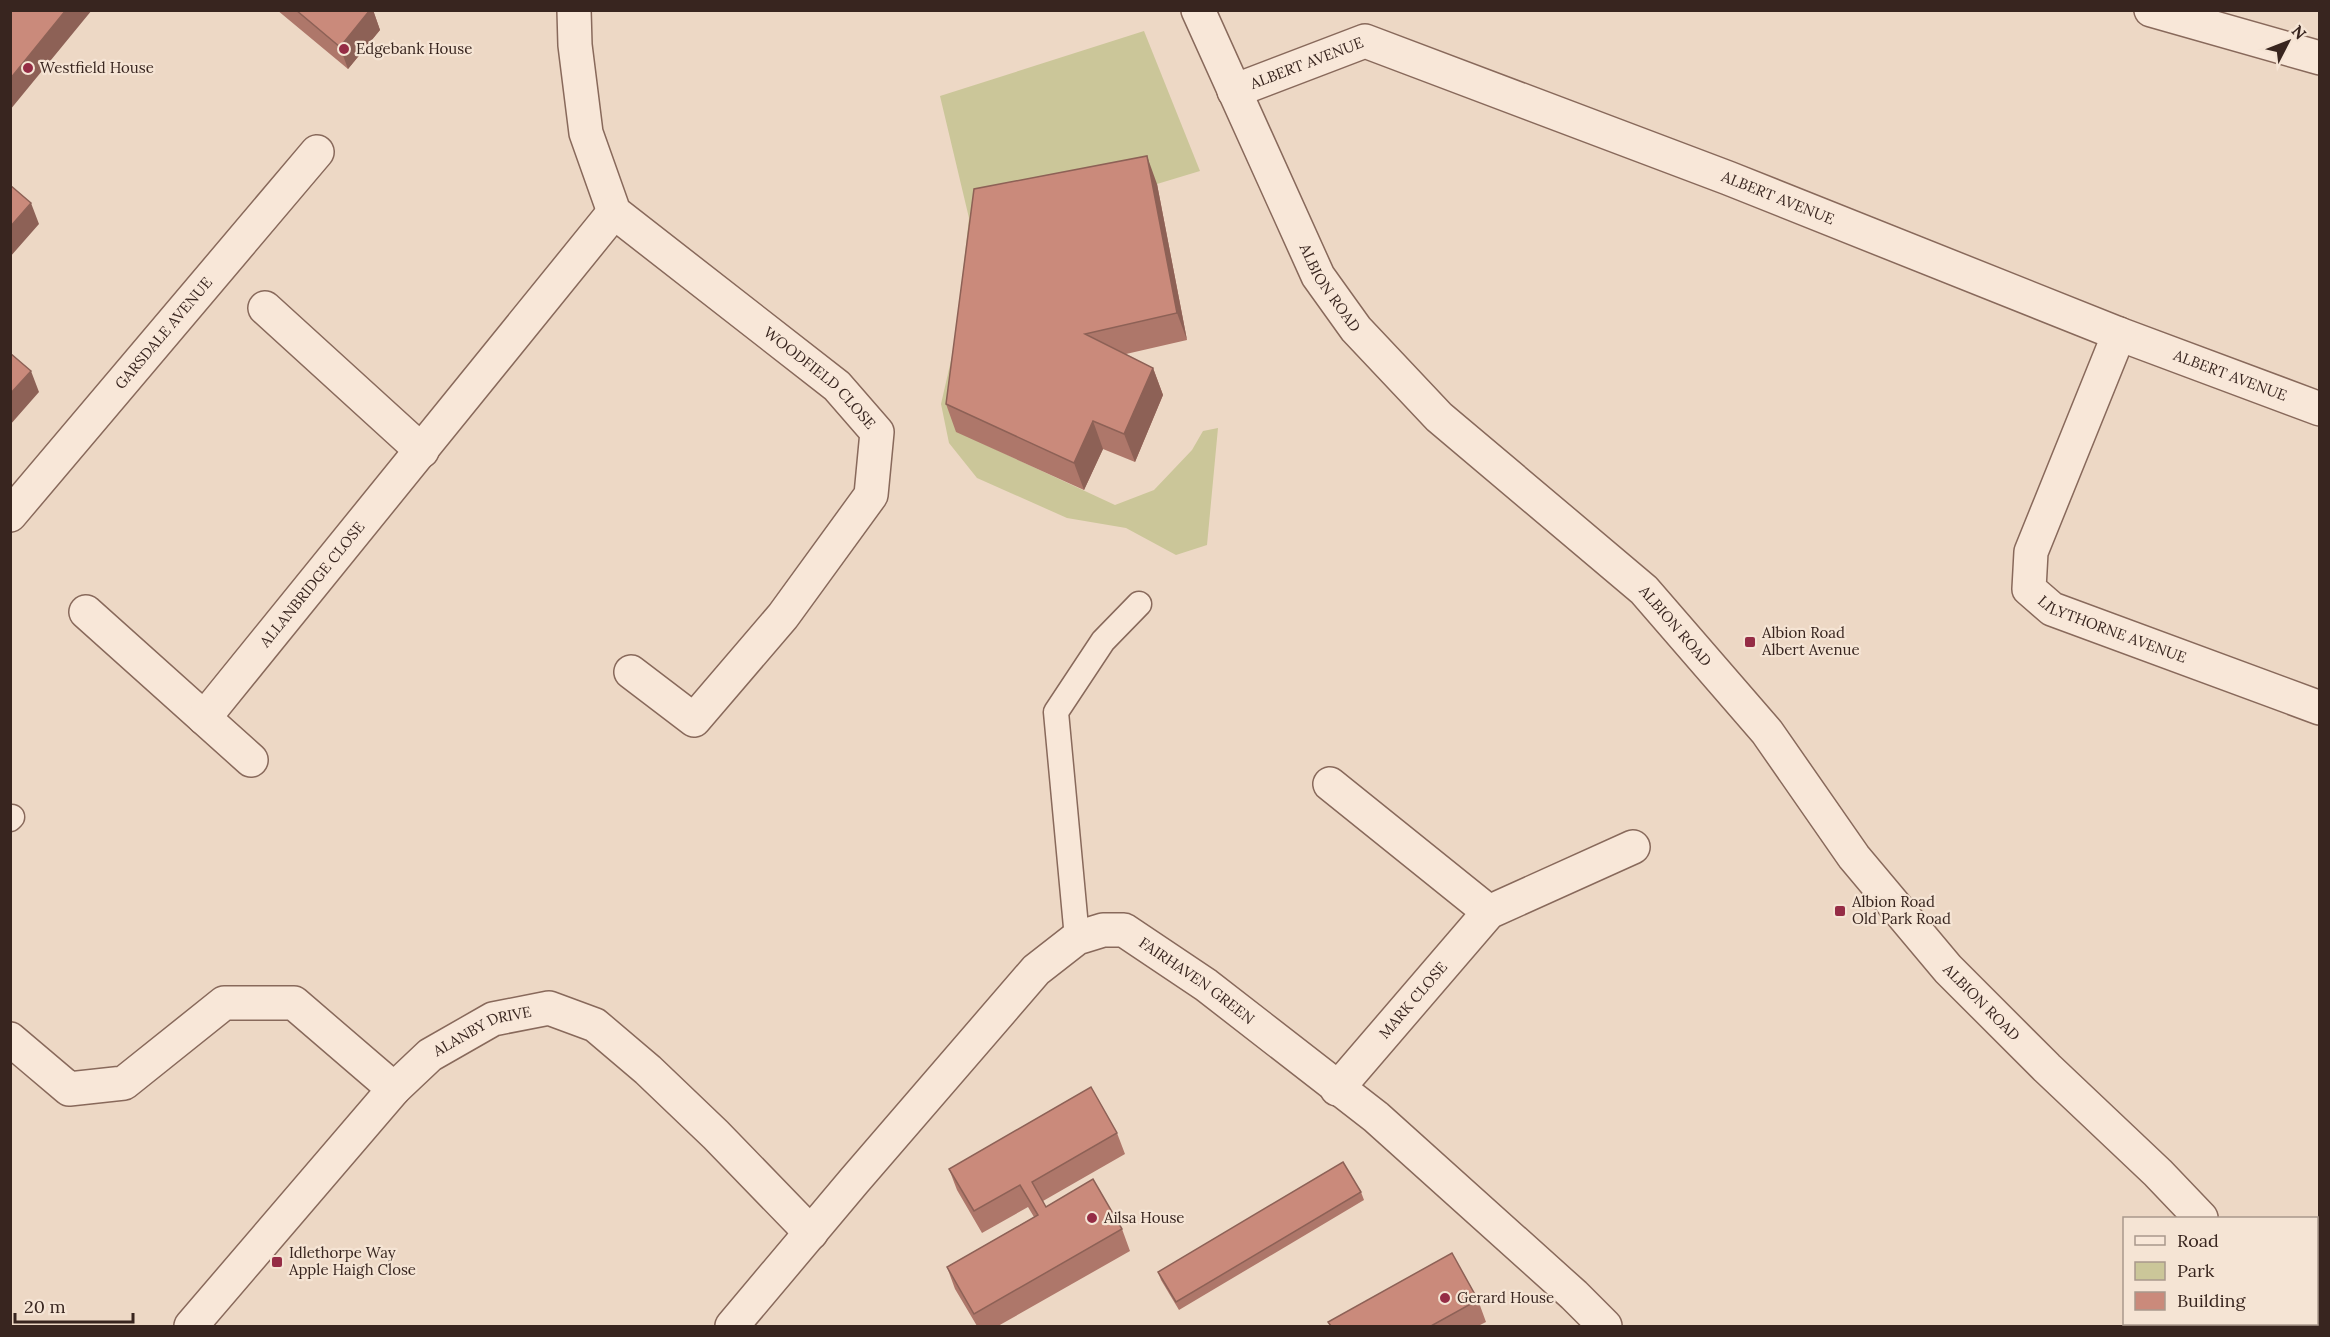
<svg xmlns="http://www.w3.org/2000/svg" width="2330" height="1337" viewBox="0 0 2330 1337" font-family="Lora,serif">
<style>
.green{fill:#cbc699}
.lines{fill:none;stroke-linecap:round;stroke-linejoin:round}
.service-casing{stroke:#88695b;stroke-width:27}
.minor-casing{stroke:#88695b;stroke-width:36}
.tertiary-casing{stroke:#88695b;stroke-width:36}
.service{stroke:#f8e7d8;stroke-width:24}
.minor{stroke:#f8e7d8;stroke-width:33}
.tertiary{stroke:#f8e7d8;stroke-width:33}
.wall{fill:#ae776a}
.shaded-wall{fill:#8d6156}
.building{fill:#ca8a7b;stroke:#8d6156;stroke-width:1.5}
.poi-dot{fill:#952c45;stroke:#f5e4d4;stroke-width:2}
.labels{text-anchor:middle;stroke-width:4.5;stroke-linejoin:round;paint-order:stroke}
.poi-label{font-size:15px;fill:#38251f;stroke:#f5e4d4;text-anchor:start}
.street-label{font-size:15px;fill:#38251f;stroke:#f5e4d4}
</style>
<rect width="100%" height="100%" fill="#edd8c5"/>
<!-- green -->
<path class="green" d="M 1144,31 L 1200,171 L 1157,184 L 956,431 L 1115,505 L 1154,490 L 1192,450 L 1203,431 L 1218,428 L 1207,545 L 1176,555 L 1126,528 L 1067,518 L 977,478 L 949,443 L 941,404 L 955,343 L 969,218 L 940,96 Z"/>
<g class="lines">
<!-- service casing -->
<g class="service-casing">
<path id="service" d="M 10,819 L 12,817
M 1077,938 L 1056,712 L 1103,641 L 1139,604"/>
</g>
<!-- minor casing -->
<g class="minor-casing">
<g id="minor">
<path id="s1" d="M 574,10 L 575,45 L 586,133 L 614,212 L 837,386 L 877,432 L 871,495 L 783,616 L 694,720 L 631,672"/>
<path d="M 2151,10 L 2320,58"/>
<path id="s2" d="M 1234,91 L 1365,41 L 1728,178 L 2119,334 L 2320,409"/>
<path d="M 265,308 L 422,451"/>
<path id="s3" d="M 2119,334 L 2031,552 L 2029,589 L 2052,609 L 2320,708"/>
<path id="s4" d="M 10,515 L 317,152"/>
<path d="M 86,612 L 251,760"/>
<path id="s5" d="M 204,718 L 614,212"/>
<path d="M 1330,784 L 1489,912"/>
<path d="M 10,1039 L 69,1089 L 124,1083 L 224,1003 L 294,1003 L 394,1089"/>
<path id="s6" d="M 1337,1089 L 1489,912 L 1633,847"/>
<path id="s7" d="M 191,1326 L 394,1089 L 430,1055 L 493,1019 L 549,1008 L 595,1025 L 648,1070 L 716,1135 L 811,1233"/>
<path id="s8" d="M 732,1326 L 854,1181 L 1036,970 L 1077,938 L 1103,930 L 1124,930 L 1206,985 L 1376,1117 L 1574,1295 L 1605,1326"/>
<path d="M 2257,1326 L 2260,1324"/>
</g>
</g>
<!-- tertiary casing -->
<g class="tertiary-casing">
<g id="tertiary">
<path id="s9" d="M 1198,10 L 1318,276 L 1356,329 L 1439,417 L 1644,590 L 1767,732 L 1854,857 L 1948,969 L 2047,1068 L 2158,1173 L 2201,1218"/>
<path d="M 2303,1324 L 2307,1326"/>
</g>
</g>
<!-- service -->
<use href="#service" class="service"/>
<!-- minor -->
<use href="#minor" class="minor"/>
<!-- tertiary -->
<use href="#tertiary" class="tertiary"/>
</g>
<!-- wall -->
<path class="wall" d="M 277,10 L 373,10 L 380,30 L 348,69 Z
M 1157,184 L 1187,340 L 1126,354 L 1153,368 L 1163,395 L 1135,462 L 1103,449 L 1084,490 L 956,432 L 946,404 Z
M 1117,1133 L 1125,1154 L 1043,1201 L 1046,1207 L 1122,1229 L 1130,1251 L 998,1326 L 977,1326 L 955,1289 L 947,1267 L 1034,1217 L 1028,1207 L 982,1233 L 957,1190 L 949,1169 Z
M 1361,1192 L 1364,1200 L 1179,1310 L 1161,1280 L 1158,1272 Z
M 1478,1300 L 1486,1322 L 1478,1326 L 1330,1326 L 1328,1322 Z"/>
<!-- shaded-wall -->
<path class="shaded-wall" d="M 66,10 L 92,10 L 10,110 L 10,79 Z
M 370,10 L 373,10 L 380,30 L 348,69 L 340,47 Z
M 1147,156 L 1157,184 L 1187,340 L 1177,313 Z
M 31,203 L 39,224 L 10,257 L 10,227 Z
M 1153,368 L 1163,395 L 1135,462 L 1124,434 Z
M 31,371 L 39,392 L 10,425 L 10,394 Z
M 1093,421 L 1103,449 L 1084,490 L 1074,463 Z"/>
<!-- building -->
<path class="building" d="M 10,10 L 66,10 L 10,79 Z
M 296,10 L 370,10 L 340,47 Z
M 1147,156 L 1177,313 L 1085,334 L 1153,368 L 1124,434 L 1093,421 L 1074,463 L 946,404 L 974,189 Z
M 10,185 L 31,203 L 10,227 Z
M 10,353 L 31,371 L 10,394 Z
M 1091,1087 L 1117,1133 L 1032,1182 L 1046,1207 L 1093,1179 L 1122,1229 L 974,1314 L 947,1267 L 1038,1215 L 1020,1185 L 974,1211 L 949,1169 Z
M 1343,1162 L 1361,1192 L 1176,1302 L 1158,1272 Z
M 1452,1253 L 1478,1300 L 1431,1326 L 1331,1326 L 1328,1322 Z"/>
<!-- markers -->
<g class="poi-dot">
<circle cx="344" cy="49" r="6"/>
<circle cx="28" cy="68" r="6"/>
<rect x="1744" y="636" width="12" height="12" rx="3"/>
<rect x="1834" y="905" width="12" height="12" rx="3"/>
<circle cx="1092" cy="1218" r="6"/>
<rect x="271" y="1256" width="12" height="12" rx="3"/>
<circle cx="1445" cy="1298" r="6"/>
</g>
<g class="labels">
<!-- poi labels -->
<g class="poi-label">
<text x="356" y="54">Edgebank House</text>
<text x="40" y="73">Westfield House</text>
<text x="1762" y="638">Albion Road<tspan x="1762" dy="17">Albert Avenue</tspan></text>
<text x="1852" y="907">Albion Road<tspan x="1852" dy="17">Old Park Road</tspan></text>
<text x="1104" y="1223">Ailsa House</text>
<text x="289" y="1258">Idlethorpe Way<tspan x="289" dy="17">Apple Haigh Close</tspan></text>
<text x="1457" y="1303">Gerard House</text>
</g>
<!-- street labels -->
<g class="street-label">
<text dy="5" stroke="none"><textPath href="#s2" startOffset="78">ALBERT AVENUE</textPath></text>
<text dy="5" stroke="none"><textPath href="#s2" startOffset="582">ALBERT AVENUE</textPath></text>
<text dy="5" stroke="none"><textPath href="#s9" startOffset="308">ALBION ROAD</textPath></text>
<text dy="5" stroke="none"><textPath href="#s4" startOffset="238">GARSDALE AVENUE</textPath></text>
<text dy="5" stroke="none"><textPath href="#s2" startOffset="1068">ALBERT AVENUE</textPath></text>
<text dy="5" stroke="none"><textPath href="#s1" startOffset="472">WOODFIELD CLOSE</textPath></text>
<text dy="5" stroke="none"><textPath href="#s5" startOffset="172">ALLANBRIDGE CLOSE</textPath></text>
<text dy="5" stroke="none"><textPath href="#s9" startOffset="794">ALBION ROAD</textPath></text>
<text dy="5" stroke="none"><textPath href="#s3" startOffset="366">LILYTHORNE AVENUE</textPath></text>
<text dy="5" stroke="none"><textPath href="#s8" startOffset="657">FAIRHAVEN GREEN</textPath></text>
<text dy="5" stroke="none"><textPath href="#s6" startOffset="117">MARK CLOSE</textPath></text>
<text dy="5" stroke="none"><textPath href="#s9" startOffset="1280">ALBION ROAD</textPath></text>
<text dy="5" stroke="none"><textPath href="#s7" startOffset="420">ALANBY DRIVE</textPath></text>
</g>
</g>
<!-- border -->
<rect width="2330" height="1337" fill="none" stroke="#38251f" stroke-width="24"/>
<!-- legend -->
<rect x="2123" y="1217" width="195" height="108" fill="#f5e4d4" stroke="#a9988c" stroke-width="1.5"/>
<rect x="2135" y="1236" width="30" height="9" fill="#f8e7d8" stroke="#a9988c" stroke-width="1.5"/>
<text x="2177" y="1247" font-size="18" fill="#38251f">Road</text>
<rect x="2135" y="1262" width="30" height="18" fill="#cbc699" stroke="#a9988c" stroke-width="1.5"/>
<text x="2177" y="1277" font-size="18" fill="#38251f">Park</text>
<rect x="2135" y="1292" width="30" height="18" fill="#ca8a7b" stroke="#a9988c" stroke-width="1.5"/>
<text x="2177" y="1307" font-size="18" fill="#38251f">Building</text>
<!-- north arrow -->
<g transform="translate(2288 42) rotate(48)" stroke="#f5e4d4" stroke-width="4.5" paint-order="stroke">
<path d="M0-4.5L10 22L0 15L-10 22Z" fill="#38251f"/>
<text y="-9" font-size="16" font-weight="bold" text-anchor="middle" fill="#38251f">N</text>
</g>
<!-- scale -->
<path d="M15 1313v9h118v-9" fill="none" stroke="#38251f" stroke-width="3"/>
<text x="24" y="1313" font-size="18" fill="#38251f" stroke="#f5e4d4" stroke-width="4.5" paint-order="stroke">20 m</text>
</svg>
